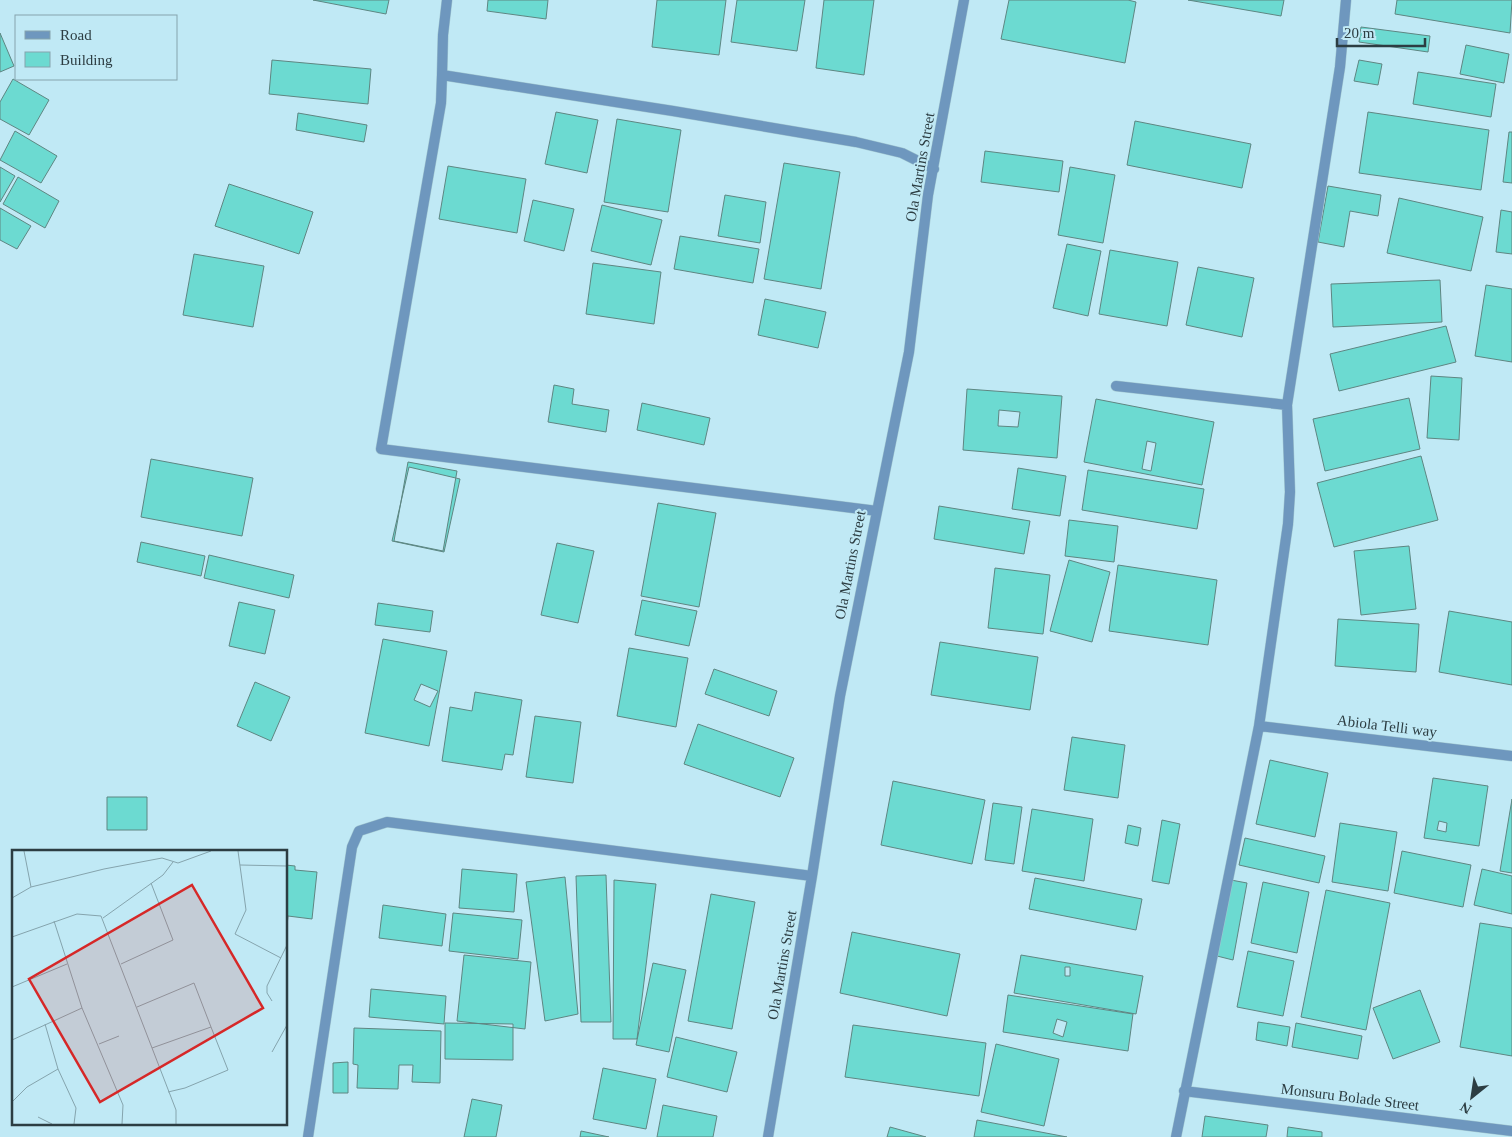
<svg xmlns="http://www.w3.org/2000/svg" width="1512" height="1137" viewBox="0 0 1512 1137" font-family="Georgia,serif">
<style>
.building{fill:#6cdad1;stroke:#5e8682;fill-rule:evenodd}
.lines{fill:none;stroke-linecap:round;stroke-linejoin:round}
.minor-casing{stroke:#a2c7d1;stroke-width:11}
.minor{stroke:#6e97be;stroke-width:10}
.labels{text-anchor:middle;stroke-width:4;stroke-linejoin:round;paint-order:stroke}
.street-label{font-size:15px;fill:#2c3d42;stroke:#c0e9f5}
.inset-road{fill:none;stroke:#85a4ad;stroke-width:1}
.view{fill:#d62828;fill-opacity:0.15;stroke:#d62828;stroke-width:2.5}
.inset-edge{fill:none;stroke:#2c3d42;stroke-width:2.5}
</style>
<rect width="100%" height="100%" fill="#c0e9f5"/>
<!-- building -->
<path class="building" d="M 313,0 L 389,0 L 386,14 Z
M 488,0 L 548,0 L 546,19 L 487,11 Z
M 657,0 L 726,0 L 719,55 L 652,47 Z
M 737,0 L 805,0 L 797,51 L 731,42 Z
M 824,0 L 874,0 L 864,75 L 816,68 Z
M 1009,0 L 1128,0 L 1136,2 L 1125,63 L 1001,39 Z
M 1188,0 L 1284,0 L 1281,16 Z
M 1397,0 L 1512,0 L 1510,33 L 1395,14 Z
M 1361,27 L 1430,36 L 1428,52 L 1359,42 Z
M 0,33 L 14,66 L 0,72 Z
M 1466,45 L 1509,54 L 1504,83 L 1460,74 Z
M 272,60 L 371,69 L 368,104 L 269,94 Z
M 1359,60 L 1382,64 L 1378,85 L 1354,81 Z
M 1418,72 L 1496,84 L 1491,117 L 1413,104 Z
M 13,79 L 49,100 L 29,135 L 0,119 L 0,102 Z
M 556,112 L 598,120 L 587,173 L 545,164 Z
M 1368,112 L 1489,130 L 1481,190 L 1359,173 Z
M 298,113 L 367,125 L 364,142 L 296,130 Z
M 617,119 L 681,130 L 668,212 L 604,202 Z
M 1135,121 L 1251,144 L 1242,188 L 1127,165 Z
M 15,131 L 57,156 L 41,183 L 0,160 Z
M 1509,132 L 1512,132 L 1512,183 L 1503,182 Z
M 985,151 L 1063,161 L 1059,192 L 981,182 Z
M 784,163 L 840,172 L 821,289 L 764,279 Z
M 448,166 L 526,179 L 517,233 L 439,219 Z
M 0,167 L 15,176 L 0,202 Z
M 1070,167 L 1115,175 L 1103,243 L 1058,235 Z
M 18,177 L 59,201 L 45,228 L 3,204 Z
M 229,184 L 313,212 L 299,254 L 215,226 Z
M 1328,186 L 1381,195 L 1378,216 L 1350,211 L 1344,247 L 1318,242 Z
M 725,195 L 766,202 L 760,243 L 718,236 Z
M 1399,198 L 1483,217 L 1471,271 L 1387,253 Z
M 533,200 L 574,209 L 564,251 L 524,241 Z
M 602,205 L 662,220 L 651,265 L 591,251 Z
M 0,208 L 31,226 L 17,249 L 0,240 Z
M 1501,210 L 1512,212 L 1512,254 L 1496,252 Z
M 680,236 L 759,249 L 753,283 L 674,269 Z
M 1067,244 L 1101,251 L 1088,316 L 1053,308 Z
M 1110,250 L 1178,262 L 1167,326 L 1099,314 Z
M 194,254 L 264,266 L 253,327 L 183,315 Z
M 593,263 L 661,272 L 654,324 L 586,314 Z
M 1198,267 L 1254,278 L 1242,337 L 1186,325 Z
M 1440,280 L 1442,322 L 1333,327 L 1331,284 Z
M 1486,285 L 1512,289 L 1512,362 L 1475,356 Z
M 765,299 L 826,312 L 818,348 L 758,335 Z
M 1446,326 L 1456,362 L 1339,391 L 1330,354 Z
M 1431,376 L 1462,378 L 1459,440 L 1427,438 Z
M 554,385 L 574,389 L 572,404 L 609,410 L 606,432 L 548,422 Z
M 967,389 L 1062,396 L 1057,458 L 963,450 ZM 999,410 L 1020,412 L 1018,427 L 998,426 Z
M 1409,398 L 1420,449 L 1325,471 L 1313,419 Z
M 1096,399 L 1214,422 L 1202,485 L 1084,462 ZM 1147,441 L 1156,443 L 1151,471 L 1142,469 Z
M 642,403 L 710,418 L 704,445 L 637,430 Z
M 1421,456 L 1438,520 L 1334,547 L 1317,483 Z
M 151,459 L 253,478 L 242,536 L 141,517 Z
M 408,462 L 457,471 L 443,551 L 394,541 Z
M 409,467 L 460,479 L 444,552 L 392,541 Z
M 1018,468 L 1066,476 L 1060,516 L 1012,509 Z
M 1088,470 L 1204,489 L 1197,529 L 1082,510 Z
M 658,503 L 716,513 L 699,607 L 641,596 Z
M 939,506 L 1030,521 L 1024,554 L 934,539 Z
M 1069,520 L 1118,526 L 1114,562 L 1065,556 Z
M 141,542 L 205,556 L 201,576 L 137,562 Z
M 557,543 L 594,551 L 578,623 L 541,615 Z
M 1409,546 L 1416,609 L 1361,615 L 1354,551 Z
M 209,555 L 294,575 L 289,598 L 204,578 Z
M 1069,560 L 1110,572 L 1092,642 L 1050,631 Z
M 1118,565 L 1217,580 L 1208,645 L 1109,631 Z
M 995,568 L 1050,575 L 1043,634 L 988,628 Z
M 642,600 L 697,611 L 689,646 L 635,635 Z
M 239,602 L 275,610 L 265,654 L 229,646 Z
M 378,603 L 433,611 L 430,632 L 375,625 Z
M 1449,611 L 1512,622 L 1512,685 L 1439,672 Z
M 1338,619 L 1419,624 L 1416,672 L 1335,666 Z
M 383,639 L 447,651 L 429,746 L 365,733 ZM 421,684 L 438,691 L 430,707 L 414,700 Z
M 940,642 L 1038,657 L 1030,710 L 931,695 Z
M 629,648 L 688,658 L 676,727 L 617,716 Z
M 714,669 L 777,691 L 769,716 L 705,694 Z
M 255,682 L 290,697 L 271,741 L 237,726 Z
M 475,692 L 522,700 L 513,755 L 505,754 L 502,770 L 442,761 L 450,707 L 472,711 Z
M 535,716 L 581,722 L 573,783 L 526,777 Z
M 698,724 L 794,758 L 780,797 L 684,764 Z
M 1072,737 L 1125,745 L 1118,798 L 1064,790 Z
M 1270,760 L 1328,773 L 1315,837 L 1256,824 Z
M 1433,778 L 1488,786 L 1479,846 L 1424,838 ZM 1439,821 L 1447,823 L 1446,832 L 1437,830 Z
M 893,781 L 985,800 L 972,864 L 881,845 Z
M 107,797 L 147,797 L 147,830 L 107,830 Z
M 1512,799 L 1512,873 L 1500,871 Z
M 993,803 L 1022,807 L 1014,864 L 985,860 Z
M 1032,809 L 1093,819 L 1084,881 L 1022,871 Z
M 1162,820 L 1180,824 L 1169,884 L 1152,881 Z
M 1340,823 L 1397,832 L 1388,891 L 1332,882 Z
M 1128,825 L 1141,828 L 1138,846 L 1125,843 Z
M 1245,838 L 1325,856 L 1319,883 L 1239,865 Z
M 1402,851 L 1471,865 L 1463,907 L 1394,893 Z
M 286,865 L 295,866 L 295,870 L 317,872 L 312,919 L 288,916 L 286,935 Z
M 462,869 L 517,874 L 514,912 L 459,908 Z
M 1482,869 L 1512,876 L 1512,914 L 1474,905 Z
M 606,875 L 611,1022 L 581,1022 L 576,876 Z
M 565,877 L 578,1014 L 545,1021 L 526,882 Z
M 1035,878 L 1142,899 L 1136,930 L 1029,909 Z
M 614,880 L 656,884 L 637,1039 L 613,1039 Z
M 1231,880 L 1247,883 L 1233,960 L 1217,956 Z
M 1263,882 L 1309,892 L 1297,953 L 1251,943 Z
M 1326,890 L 1390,903 L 1366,1030 L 1301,1017 Z
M 711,894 L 755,902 L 732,1029 L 688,1021 Z
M 383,905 L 446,914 L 442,946 L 379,938 Z
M 453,913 L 522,920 L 518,959 L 449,951 Z
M 1480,923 L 1512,928 L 1512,1056 L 1460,1047 Z
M 852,932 L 960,954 L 947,1016 L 840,993 Z
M 1248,951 L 1294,961 L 1283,1016 L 1237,1007 Z
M 464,955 L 531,962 L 525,1029 L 457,1021 Z
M 1021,955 L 1143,976 L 1136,1014 L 1014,993 ZM 1065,967 L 1070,967 L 1070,976 L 1065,976 Z
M 653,963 L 686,970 L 669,1052 L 636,1045 Z
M 371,989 L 446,996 L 444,1024 L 369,1017 Z
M 1420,990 L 1440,1042 L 1393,1059 L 1373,1008 Z
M 1008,995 L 1133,1014 L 1128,1051 L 1003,1032 ZM 1057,1019 L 1067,1022 L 1063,1037 L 1053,1033 Z
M 1258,1022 L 1290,1027 L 1287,1046 L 1256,1040 Z
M 445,1023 L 513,1024 L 513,1060 L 445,1059 Z
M 1296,1023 L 1362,1036 L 1358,1059 L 1292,1047 Z
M 853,1025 L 986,1043 L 979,1096 L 845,1077 Z
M 354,1028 L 441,1031 L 440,1083 L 412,1082 L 413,1065 L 399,1065 L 398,1089 L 357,1088 L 358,1065 L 353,1064 Z
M 676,1037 L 737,1052 L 727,1092 L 667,1077 Z
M 996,1044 L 1059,1059 L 1044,1126 L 981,1112 Z
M 348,1062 L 348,1093 L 333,1093 L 333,1063 Z
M 603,1068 L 656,1079 L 646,1129 L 593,1119 Z
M 472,1099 L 502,1105 L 496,1137 L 464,1137 Z
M 663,1105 L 717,1116 L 713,1137 L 657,1137 Z
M 1205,1116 L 1268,1125 L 1266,1137 L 1202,1137 Z
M 977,1120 L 1067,1137 L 974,1137 Z
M 890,1127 L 926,1137 L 887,1137 Z
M 1288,1127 L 1322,1132 L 1322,1137 L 1287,1137 Z
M 581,1131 L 609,1137 L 580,1137 Z"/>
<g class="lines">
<!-- minor casing -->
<g class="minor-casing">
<path id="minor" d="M 442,75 L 443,35 L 447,0
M 1116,386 L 1287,405
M 877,511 L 381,449 L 441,103 L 442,75 L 673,111 L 856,142 L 902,153 L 934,169
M 1259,726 L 1512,756
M 1184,1091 L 1512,1131
M 308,1137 L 352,847 L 359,831 L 387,822 L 812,876
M 768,1137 L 812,876 L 840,696 L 909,352 L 928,195 L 964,0
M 1176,1137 L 1259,726 L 1288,524 L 1290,492 L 1287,405 L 1340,67 L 1346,0"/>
</g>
<!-- minor -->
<use href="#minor" class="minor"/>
</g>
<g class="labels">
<!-- street labels -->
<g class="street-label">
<text transform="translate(920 167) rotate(-80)" y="5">Ola Martins Street</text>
<text transform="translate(850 565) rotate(-79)" y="5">Ola Martins Street</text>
<text transform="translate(1387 726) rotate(7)" y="5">Abiola Telli way</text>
<text transform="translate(782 965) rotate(-80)" y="5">Ola Martins Street</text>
<text transform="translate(1350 1097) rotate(7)" y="5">Monsuru Bolade Street</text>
</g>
</g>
<!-- overview -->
<g transform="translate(12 850)">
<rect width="275" height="275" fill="#c0e9f5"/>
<path class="inset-road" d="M 12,1 L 19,37M 226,1 L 234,60 L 223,84 L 269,108M 228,15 L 275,16M 0,48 L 19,37 L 92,19 L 150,8 L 166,13 L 199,1M 91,68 L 151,25 L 161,12M 42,71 L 70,158 L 111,255 L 110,274M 0,87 L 65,64 L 89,66 L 164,260 L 164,274M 109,114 L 161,90 L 139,33M 0,137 L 55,114M 260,151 L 255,143 L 255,136 L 275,95M 125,157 L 182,133 L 199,177 L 140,198M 33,174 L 46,219 L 64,258 L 62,274M 0,190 L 70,158M 87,194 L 107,186M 260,202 L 275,175M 156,242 L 173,238 L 216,220 L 199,177M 0,252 L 15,237 L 46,219M 26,267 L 40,274"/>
<path class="view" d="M 180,35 L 251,158 L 88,252 L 17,129 Z"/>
<rect width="275" height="275" class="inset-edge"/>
</g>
<!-- legend -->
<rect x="15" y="15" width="162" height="65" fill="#c0e9f5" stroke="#85a4ad"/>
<rect x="25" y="31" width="25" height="8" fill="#6e97be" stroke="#85a4ad"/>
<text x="60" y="40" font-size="15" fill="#2c3d42">Road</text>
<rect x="25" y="52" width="25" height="15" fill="#6cdad1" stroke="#85a4ad"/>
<text x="60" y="65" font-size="15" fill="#2c3d42">Building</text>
<!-- north arrow -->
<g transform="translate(1472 1097) rotate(210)" stroke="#c0e9f5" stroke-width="4" paint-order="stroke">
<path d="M0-4L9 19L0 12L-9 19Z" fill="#2c3d42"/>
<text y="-8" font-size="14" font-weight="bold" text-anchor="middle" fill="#2c3d42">N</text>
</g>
<!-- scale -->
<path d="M1337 38v8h88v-8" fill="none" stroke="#2c3d42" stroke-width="2.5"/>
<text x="1344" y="38" font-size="15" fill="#2c3d42" stroke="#c0e9f5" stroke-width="4" paint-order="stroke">20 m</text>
</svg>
